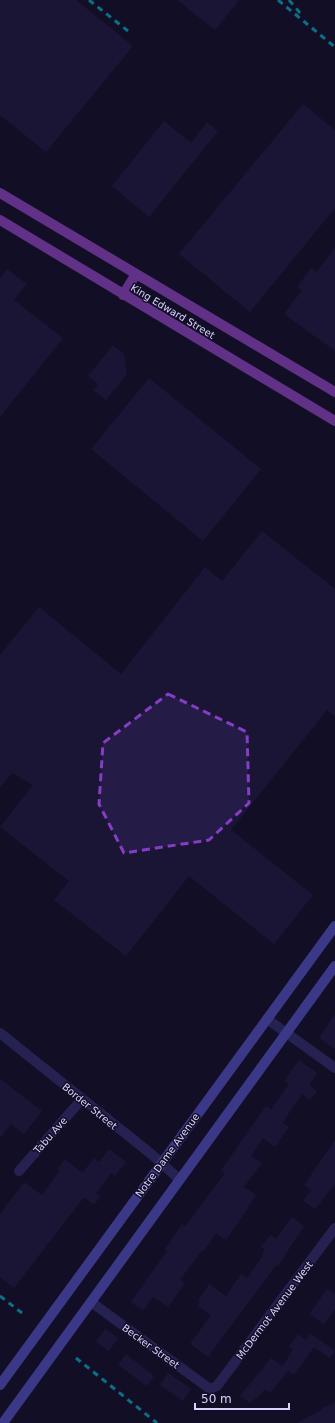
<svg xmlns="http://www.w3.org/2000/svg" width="335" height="1423" viewBox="0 0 335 1423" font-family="'DejaVu Sans',sans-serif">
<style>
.building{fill:#241b47}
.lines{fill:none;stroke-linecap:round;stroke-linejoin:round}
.minor{stroke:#3d3a85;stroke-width:10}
.secondary{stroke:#6f6bff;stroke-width:10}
.primary{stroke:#c25bff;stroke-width:10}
.rail{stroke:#00e5ff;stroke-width:3;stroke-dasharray:6 5;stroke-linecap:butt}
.marked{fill:none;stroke:#843dc5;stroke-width:3;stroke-dasharray:8 5;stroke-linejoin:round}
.labels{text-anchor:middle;stroke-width:3;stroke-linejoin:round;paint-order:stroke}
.street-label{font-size:10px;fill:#d9d4ff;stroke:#130f26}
</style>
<rect width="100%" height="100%" fill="#130f26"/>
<!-- building -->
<path class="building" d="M 0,0 L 76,0 L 133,46 L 46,152 L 0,115 Z
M 177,0 L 239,0 L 215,30 Z
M 303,104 L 335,130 L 335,208 L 250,312 L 179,254 Z
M 164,121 L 191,143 L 207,122 L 218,131 L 149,217 L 112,186 Z
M 335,247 L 335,351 L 284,314 L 302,290 L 297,287 L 311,268 L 317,272 Z
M 7,269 L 27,284 L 14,300 L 63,338 L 0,417 L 0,278 Z
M 113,345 L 124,354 L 127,374 L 106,400 L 93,390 L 98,384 L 88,376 Z
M 149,378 L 261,469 L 203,541 L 91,449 Z
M 262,531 L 335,589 L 335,717 L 327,710 L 231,830 L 313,895 L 274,944 L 189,876 L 126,956 L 54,900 L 69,881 L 0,827 L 33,785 L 12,773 L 0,788 L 0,655 L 39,607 L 121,674 L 205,567 L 222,581 Z
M 335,1014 L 335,1049 L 319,1038 Z
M 299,1060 L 317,1073 L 309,1085 L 317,1091 L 310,1100 L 302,1094 L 285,1119 L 283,1123 L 289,1127 L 275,1147 L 263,1138 L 251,1156 L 262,1163 L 244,1187 L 256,1195 L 248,1206 L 249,1207 L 226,1240 L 216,1233 L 204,1251 L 202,1250 L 180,1280 L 185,1283 L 168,1307 L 153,1297 L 143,1311 L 131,1302 L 167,1251 L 165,1249 L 182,1224 L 185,1226 L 225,1173 L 221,1170 L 259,1116 L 266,1106 L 271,1109 L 289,1084 L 284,1081 Z
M 0,1079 L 42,1111 L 24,1134 L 11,1124 L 0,1138 Z
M 335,1140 L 335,1184 L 315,1209 L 303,1201 L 311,1190 L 304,1185 Z
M 109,1149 L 126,1162 L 115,1176 L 111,1173 L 96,1193 L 101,1196 L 94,1205 L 84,1197 L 14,1288 L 0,1277 L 0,1214 L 24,1182 L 42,1195 L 60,1170 L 58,1168 L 65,1159 L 82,1173 L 94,1158 L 99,1162 Z
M 292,1217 L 304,1226 L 278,1266 L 276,1265 L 208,1357 L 190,1344 L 211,1315 L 197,1306 L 200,1303 L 198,1301 L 209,1284 L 226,1296 L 241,1274 L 247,1278 L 263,1256 L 262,1255 L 265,1250 L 261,1247 L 270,1235 L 276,1239 Z
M 327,1289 L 335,1294 L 335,1309 L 324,1324 L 309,1314 Z
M 105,1329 L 118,1338 L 109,1351 L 96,1342 Z
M 310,1333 L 335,1351 L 330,1358 L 314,1347 L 294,1375 L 288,1371 L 270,1393 L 265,1389 L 257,1399 L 256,1398 L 250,1403 L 240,1396 L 271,1358 L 283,1366 L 293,1349 L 289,1346 L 298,1334 L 306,1340 Z
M 126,1354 L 154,1376 L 147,1386 L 118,1365 Z
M 168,1373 L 191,1389 L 183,1401 L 160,1385 Z
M 335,1402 L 335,1423 L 297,1423 L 322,1410 L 321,1409 Z"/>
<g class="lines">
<!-- minor -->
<path class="minor" d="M 267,1019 L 335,1068
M 0,1033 L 150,1153 L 179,1179
M 19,1171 L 82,1099
M 91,1302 L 210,1389 L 217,1386 L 335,1228"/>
<!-- secondary -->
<path class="secondary" d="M 0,1385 L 335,926
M 3,1423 L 335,966"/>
<!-- primary -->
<path class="primary" d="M 0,193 L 335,392
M 0,220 L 335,421
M 123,295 L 136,274"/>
<!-- rail -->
<path class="rail" d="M 89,0 L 128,31
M 278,0 L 335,47
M 289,0 L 301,14
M 0,1296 L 22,1313
M 76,1358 L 157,1423"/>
</g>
<!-- marked area -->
<path d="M0 0H335V1423H0ZM 168,694 L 247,732 L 249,803 L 209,840 L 124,853 L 99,804 L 103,743 Z" fill="#130f26" fill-opacity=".55" fill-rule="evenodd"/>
<path class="marked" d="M 168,694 L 247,732 L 249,803 L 209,840 L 124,853 L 99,804 L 103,743 Z"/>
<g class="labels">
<!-- street labels -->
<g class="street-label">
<text transform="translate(173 311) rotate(31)" y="4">King Edward Street</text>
<text transform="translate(90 1106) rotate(39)" y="4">Border Street</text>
<text transform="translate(50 1135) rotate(-49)" y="4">Tabu Ave</text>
<text transform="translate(167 1155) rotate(-54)" y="4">Notre Dame Avenue</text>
<text transform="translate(274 1310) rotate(-53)" y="4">McDermot Avenue West</text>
<text transform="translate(151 1346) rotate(36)" y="4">Becker Street</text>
</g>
</g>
<!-- scale -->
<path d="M195 1403v6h94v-6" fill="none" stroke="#d9d4ff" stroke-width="2"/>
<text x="201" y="1403" font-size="12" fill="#d9d4ff" stroke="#130f26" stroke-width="3" paint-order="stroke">50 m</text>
</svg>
